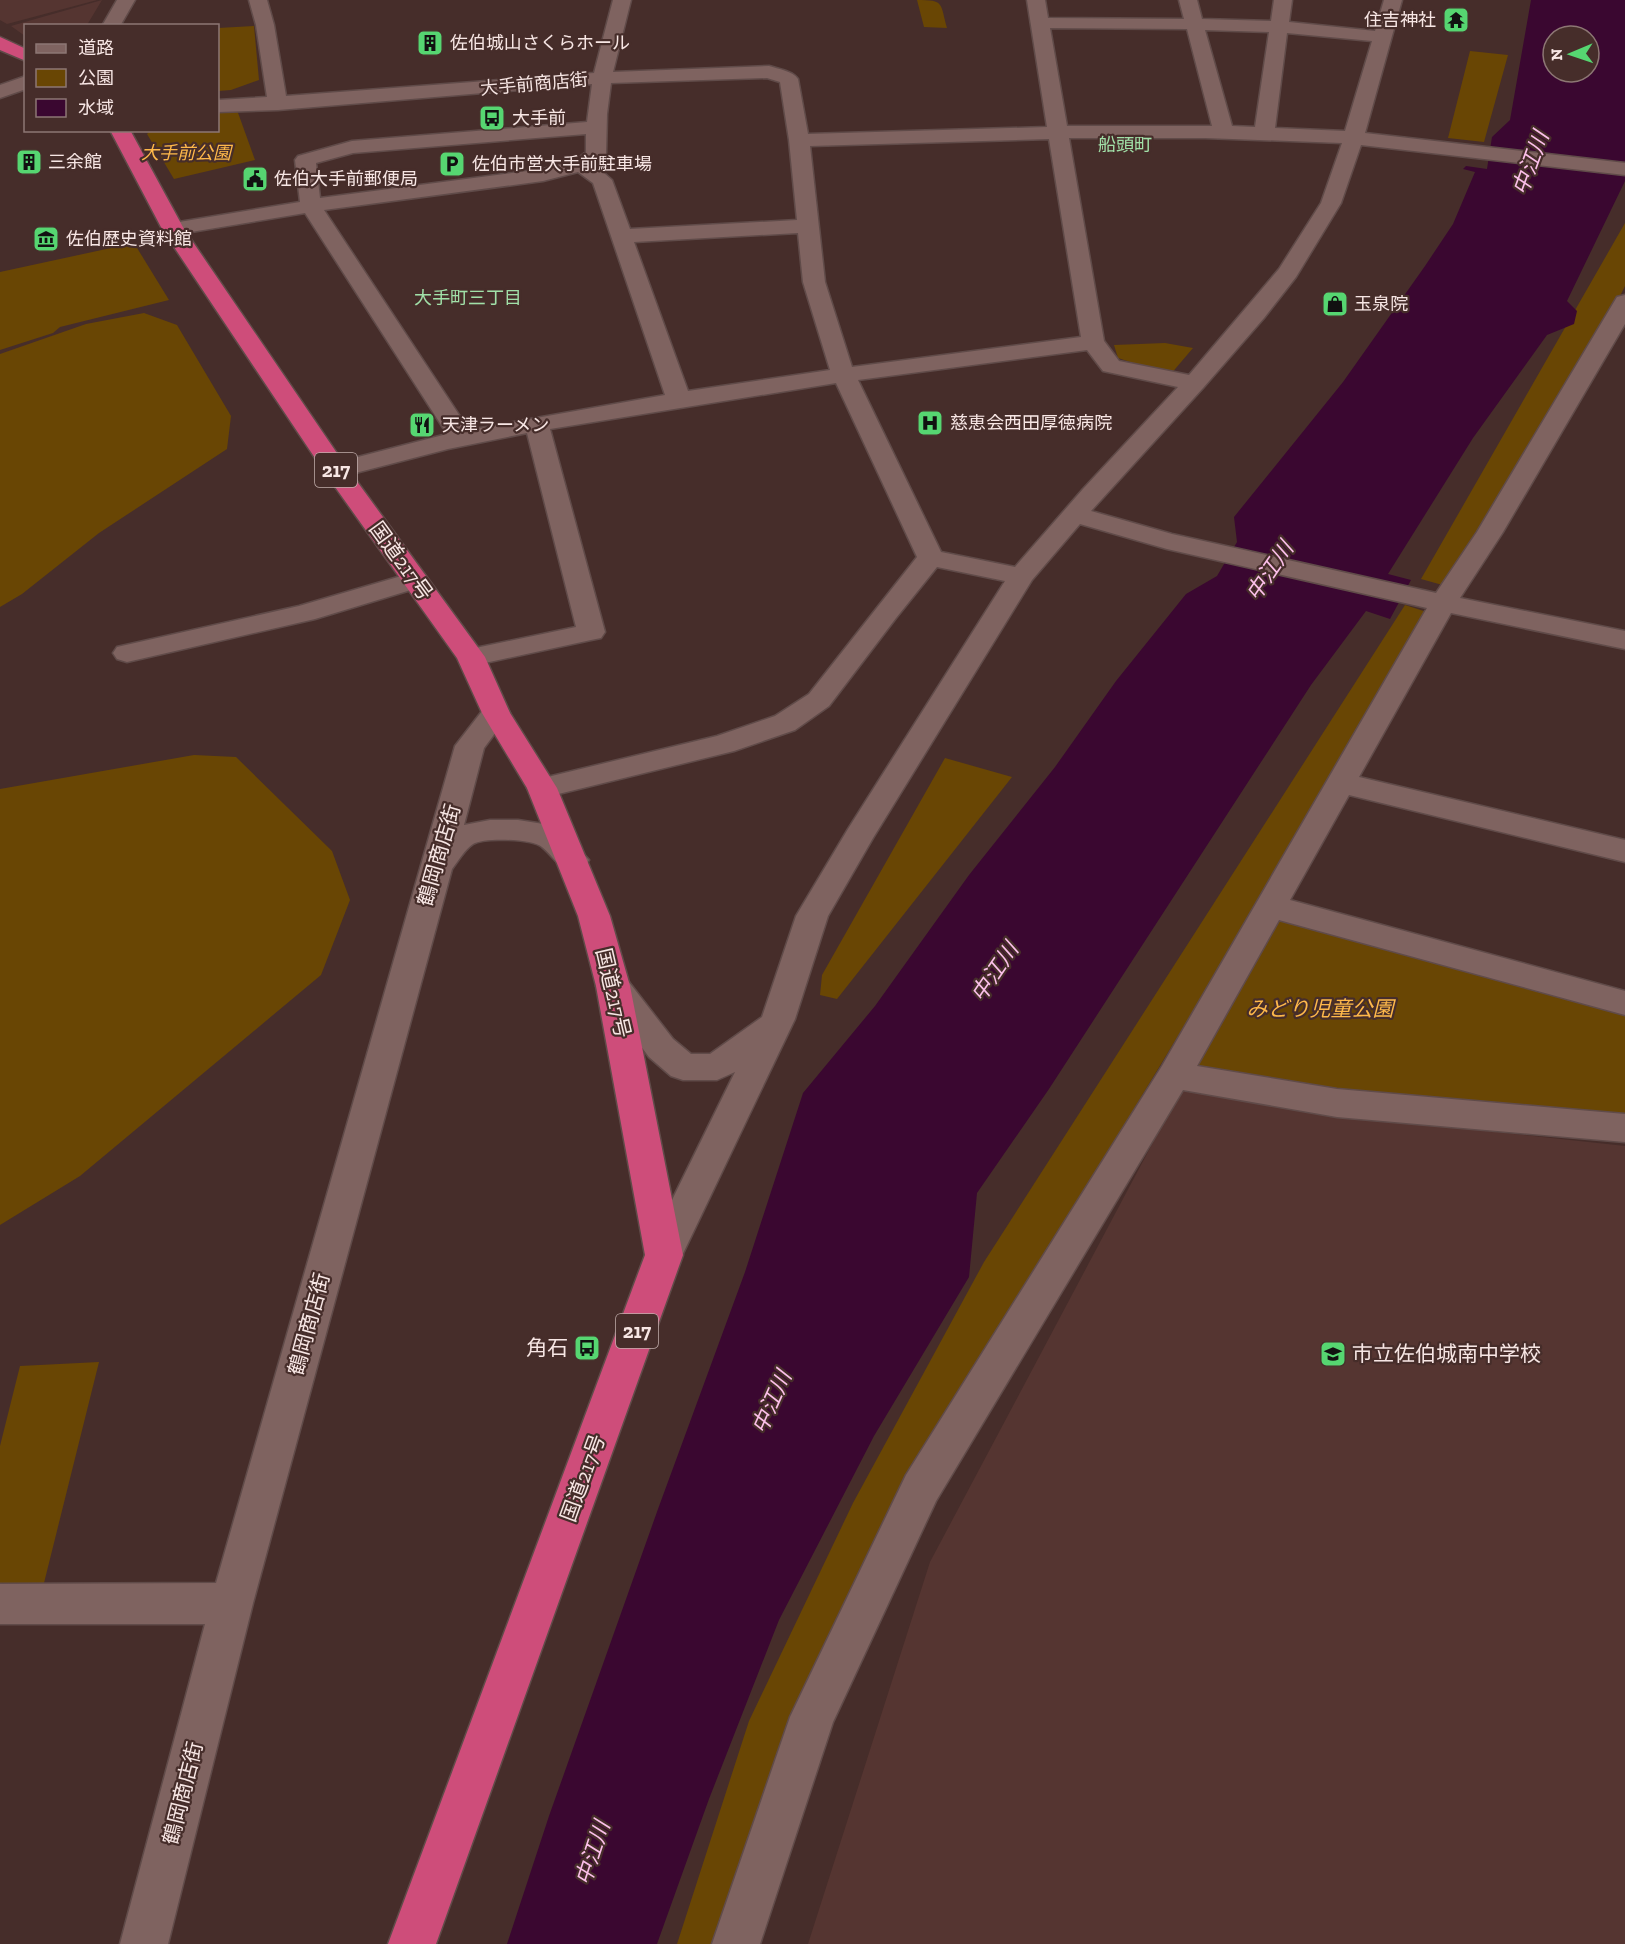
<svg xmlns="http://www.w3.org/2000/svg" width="1625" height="1944" viewBox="0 0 1625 1944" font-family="'Zilla Slab','Noto Sans JP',serif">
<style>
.built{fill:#553531}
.green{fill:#694604}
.water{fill:#3a0730;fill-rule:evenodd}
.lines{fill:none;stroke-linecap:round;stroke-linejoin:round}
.minor-casing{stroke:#604b49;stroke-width:3}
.highway-casing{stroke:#604b49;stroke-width:3}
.minor{fill:#7f6360;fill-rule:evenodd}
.highway{fill:#ce4d7a;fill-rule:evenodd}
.labels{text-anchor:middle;stroke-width:4.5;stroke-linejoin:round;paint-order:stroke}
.far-poi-label{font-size:18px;fill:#f7e6e4;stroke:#462d2a;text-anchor:start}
.far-street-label{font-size:18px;fill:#f7e6e4;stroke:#462d2a}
.far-neighbourhood-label{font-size:18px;fill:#a1e0a8;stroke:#462d2a}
.far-park-label{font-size:18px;font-style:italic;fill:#feb84a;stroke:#462d2a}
.shield{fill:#462d2a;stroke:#c2aeac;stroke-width:1.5}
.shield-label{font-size:20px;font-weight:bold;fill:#f7e6e4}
.street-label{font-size:21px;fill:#f7e6e4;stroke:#462d2a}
.park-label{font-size:21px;font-style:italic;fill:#feb84a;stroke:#462d2a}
.poi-label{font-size:21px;fill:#f7e6e4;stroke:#462d2a;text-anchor:end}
.water-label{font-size:22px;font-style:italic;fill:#fbbfe9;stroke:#462d2a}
</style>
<rect width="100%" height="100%" fill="#462d2a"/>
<!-- built -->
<path class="built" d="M 0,0 L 97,0 L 7,24 L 0,20 Z
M 102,0 L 87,25 L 26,26 L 25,36 L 11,26 Z
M 1183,1086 L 1357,1117 L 1625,1146 L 1625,1944 L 808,1944 L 930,1562 Z"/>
<!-- green -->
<path class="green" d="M 917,0 C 945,0 940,3 947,28 L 924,27 Z
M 254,26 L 259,80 L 231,90 L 218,91 L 218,28 Z
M 1470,51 L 1508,55 L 1484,142 L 1448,138 Z
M 237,110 L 255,160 L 174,179 L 147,134 L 150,131 L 218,130 L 218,113 Z
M 1625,223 L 1625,286 L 1605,326 L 1446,586 L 1421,579 Z
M 134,243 L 169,300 L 60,327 L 53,333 L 0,350 L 0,272 Z
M 144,313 L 177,325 L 231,416 L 227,449 L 99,533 L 22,594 L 0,607 L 0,354 L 86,324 Z
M 1165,343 L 1193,348 L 1170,375 L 1118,358 L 1114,345 Z
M 1405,605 L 1433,614 L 912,1476 L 723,1944 L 677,1944 L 749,1721 L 853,1503 L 984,1262 Z
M 194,755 L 236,757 L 332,851 L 350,900 L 321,975 L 80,1176 L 0,1225 L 0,789 Z
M 945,758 L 1012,777 L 837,999 L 820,995 L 822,975 Z
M 1280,915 L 1625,1010 L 1625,1121 L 1355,1094 L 1190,1068 Z
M 99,1362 L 44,1583 L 0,1585 L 0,1446 L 20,1366 Z"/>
<!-- water -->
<path class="water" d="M 1531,0 L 1625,0 L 1625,181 L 1567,301 L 1577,311 L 1574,324 L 1547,335 L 1473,438 L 1388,574 L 1411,580 L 1390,619 L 1366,611 L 1311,685 L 1049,1089 L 977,1193 L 969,1277 L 874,1436 L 779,1620 L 709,1799 L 657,1944 L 507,1944 L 549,1816 L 658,1509 L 745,1272 L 803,1093 L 875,1006 L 969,875 L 1055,767 L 1116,681 L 1186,594 L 1217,576 L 1237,542 L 1234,517 L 1343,382 L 1425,266 L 1453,224 L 1475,172 L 1463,169 L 1466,166 L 1487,169 L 1492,137 L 1510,120 ZM 1553,36 L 1589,36 L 1589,72 L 1553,72 Z"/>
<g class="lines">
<!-- minor casing -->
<g class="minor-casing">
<path id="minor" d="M 117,0 L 135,0 L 120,26 L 102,26 Z
M 249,0 L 267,0 L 274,25 L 286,96 L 594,73 L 613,0 L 631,0 L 613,72 L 769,66 C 778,69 793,71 798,79 L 808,134 L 1047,127 L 1027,0 L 1045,0 L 1048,18 L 1184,19 L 1179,0 L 1197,0 L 1202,19 L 1271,21 L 1274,0 L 1292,0 L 1289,22 L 1375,31 L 1384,0 L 1402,0 L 1365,133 L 1625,163 L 1625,175 L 1361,145 L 1341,203 L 1296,277 L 1264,318 L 1203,388 L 1091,511 L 1172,534 L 1436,593 L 1477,532 L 1614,302 L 1617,297 L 1625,295 L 1625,324 L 1622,329 L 1503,532 L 1460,598 L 1625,631 L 1625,649 L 1451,613 L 1359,777 L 1625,840 L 1625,862 L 1349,795 L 1290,900 L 1625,991 L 1625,1015 L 1279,920 L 1197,1066 L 1337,1089 L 1625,1114 L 1625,1142 L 1337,1117 L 1183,1090 L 936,1501 L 833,1722 L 760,1944 L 712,1944 L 790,1717 L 906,1475 L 1162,1066 L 1427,608 L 1167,549 L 1080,524 L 1032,580 L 873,838 L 828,916 L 795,1019 L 677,1266 L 664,1271 L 651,1266 L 645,1255 L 735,1072 L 717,1080 L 683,1080 L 671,1076 L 649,1057 L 596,986 L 601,977 L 613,974 L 625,977 L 673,1039 L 691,1054 L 710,1054 L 762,1017 L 796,916 L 848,829 L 1005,581 L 937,567 L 896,618 L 829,706 L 795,730 L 734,751 L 542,798 L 531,795 L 527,788 L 531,781 L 717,736 L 775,716 L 809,694 L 917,557 L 836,383 L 550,429 L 605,632 L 601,638 L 591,640 L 471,666 L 461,663 L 457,657 L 461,651 L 576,627 L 527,433 L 448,449 L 336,478 L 327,475 L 323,470 L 327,465 L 447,434 L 305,213 L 173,235 L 165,234 L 162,229 L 165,224 L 173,223 L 300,202 L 295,160 L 298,156 L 352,141 L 587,122 L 592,84 L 278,110 L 218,112 L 218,100 L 267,97 L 256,25 ZM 1050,28 L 1187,29 L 1212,126 L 1067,126 ZM 1205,30 L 1269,32 L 1255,127 L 1232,126 ZM 1287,33 L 1372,41 L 1345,131 L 1275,128 ZM 767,78 L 780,82 L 789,140 L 797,220 L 630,229 L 612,180 L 595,165 L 606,154 L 607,114 L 611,83 ZM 586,134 L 586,152 L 575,161 L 543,169 L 320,198 L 316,163 L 353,153 ZM 1069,138 L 1205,138 L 1342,143 L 1321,203 L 1279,269 L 1189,375 L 1119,361 L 1104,341 ZM 1049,139 L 1081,337 L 852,367 L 825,282 L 810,146 ZM 578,172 L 593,183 L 665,395 L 469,430 L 324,210 L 543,181 ZM 798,233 L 803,282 L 830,370 L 688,391 L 634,242 ZM 1087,350 L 1103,371 L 1178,387 L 1083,489 L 1015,567 L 941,552 L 858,380 Z
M 26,76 L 26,89 L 0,98 L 0,85 Z
M 415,572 L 424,574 L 428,580 L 424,586 L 315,619 L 127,662 L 117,659 L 113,653 L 117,647 L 299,606 Z
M 496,704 L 506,706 L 510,713 L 484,748 L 464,825 L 490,820 L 518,820 L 550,825 L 561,829 L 589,860 L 584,868 C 559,875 558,860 542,847 C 533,839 484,837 473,844 C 465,849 458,861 452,869 L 253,1603 L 168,1944 L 120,1944 L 205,1624 L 0,1624 L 0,1584 L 216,1583 L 455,746 L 486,706 Z"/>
</g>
<!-- highway casing -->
<g class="highway-casing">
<path id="highway" d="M 0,37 L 26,49 L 26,61 L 0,50 Z
M 110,130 L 130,130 L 184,229 L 345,465 L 485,657 L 510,713 L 557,788 L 610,916 L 630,986 L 683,1255 L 436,1944 L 388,1944 L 645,1255 L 596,986 L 578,916 L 527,788 L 482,713 L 457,658 L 323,470 L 162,229 Z"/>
</g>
<!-- minor -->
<use href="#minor" class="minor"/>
<!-- highway -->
<use href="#highway" class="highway"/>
</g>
<!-- icons -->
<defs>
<g id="temple-square" transform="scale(1.35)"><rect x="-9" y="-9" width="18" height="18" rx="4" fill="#56d671" stroke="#462d2a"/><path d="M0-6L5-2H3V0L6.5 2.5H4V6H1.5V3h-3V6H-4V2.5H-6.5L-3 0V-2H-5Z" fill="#111"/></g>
<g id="building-square" transform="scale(1.35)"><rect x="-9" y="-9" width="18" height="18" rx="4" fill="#56d671" stroke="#462d2a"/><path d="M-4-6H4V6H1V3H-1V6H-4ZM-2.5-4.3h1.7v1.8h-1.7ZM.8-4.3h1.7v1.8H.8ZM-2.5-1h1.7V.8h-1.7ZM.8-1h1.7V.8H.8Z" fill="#111"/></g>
<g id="bus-square" transform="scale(1.35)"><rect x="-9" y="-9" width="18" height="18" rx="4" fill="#56d671" stroke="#462d2a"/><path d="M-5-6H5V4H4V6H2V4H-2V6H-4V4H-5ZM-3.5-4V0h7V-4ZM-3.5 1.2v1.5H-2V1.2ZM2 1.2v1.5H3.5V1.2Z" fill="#111"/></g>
<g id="parking-square" transform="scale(1.35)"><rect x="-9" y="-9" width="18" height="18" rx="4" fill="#56d671" stroke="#462d2a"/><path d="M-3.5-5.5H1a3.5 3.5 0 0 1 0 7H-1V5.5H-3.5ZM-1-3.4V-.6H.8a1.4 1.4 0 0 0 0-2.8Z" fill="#111"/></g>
<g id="civic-square" transform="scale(1.35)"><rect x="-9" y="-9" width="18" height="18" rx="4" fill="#56d671" stroke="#462d2a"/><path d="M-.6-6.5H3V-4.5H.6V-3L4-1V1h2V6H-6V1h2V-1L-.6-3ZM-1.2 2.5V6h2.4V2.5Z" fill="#111"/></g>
<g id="museum-square" transform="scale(1.35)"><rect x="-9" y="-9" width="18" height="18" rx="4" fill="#56d671" stroke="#462d2a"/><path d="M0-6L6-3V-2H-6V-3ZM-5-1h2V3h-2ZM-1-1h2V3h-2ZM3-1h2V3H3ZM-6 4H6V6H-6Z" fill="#111"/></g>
<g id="shop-square" transform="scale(1.35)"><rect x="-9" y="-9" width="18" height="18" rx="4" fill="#56d671" stroke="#462d2a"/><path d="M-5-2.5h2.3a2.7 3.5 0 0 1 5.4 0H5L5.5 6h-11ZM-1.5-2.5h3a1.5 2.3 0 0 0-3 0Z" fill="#111"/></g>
<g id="hospital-square" transform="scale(1.35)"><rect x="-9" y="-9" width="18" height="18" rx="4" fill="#56d671" stroke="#462d2a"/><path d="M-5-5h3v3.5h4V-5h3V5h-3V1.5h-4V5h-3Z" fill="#111"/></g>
<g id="restaurant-square" transform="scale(1.35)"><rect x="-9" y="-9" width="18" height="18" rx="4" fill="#56d671" stroke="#462d2a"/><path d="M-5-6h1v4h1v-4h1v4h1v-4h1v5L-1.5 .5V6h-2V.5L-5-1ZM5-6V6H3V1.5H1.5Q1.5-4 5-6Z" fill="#111"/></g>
<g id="school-square" transform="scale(1.35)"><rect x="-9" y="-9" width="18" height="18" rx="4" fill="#56d671" stroke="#462d2a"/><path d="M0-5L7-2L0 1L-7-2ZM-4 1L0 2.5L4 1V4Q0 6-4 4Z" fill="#111"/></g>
</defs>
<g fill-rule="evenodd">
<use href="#temple-square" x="1456" y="20"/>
<use href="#building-square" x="430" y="43"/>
<use href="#bus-square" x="492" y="118"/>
<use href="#building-square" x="29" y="162"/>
<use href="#parking-square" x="452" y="164"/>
<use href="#civic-square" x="255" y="179"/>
<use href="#museum-square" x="46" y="239"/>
<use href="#shop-square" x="1335" y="304"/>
<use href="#hospital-square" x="930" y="423"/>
<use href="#restaurant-square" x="422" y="425"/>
<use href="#bus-square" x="587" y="1348"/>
<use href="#school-square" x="1333" y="1354"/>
</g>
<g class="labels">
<!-- far-poi labels -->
<g class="far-poi-label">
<text x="1436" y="26" text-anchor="end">住吉神社</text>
<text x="450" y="49">佐伯城山さくらホール</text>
<text x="512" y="124">大手前</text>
<text x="48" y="168">三余館</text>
<text x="472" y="170">佐伯市営大手前駐車場</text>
<text x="274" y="185">佐伯大手前郵便局</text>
<text x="66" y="245">佐伯歴史資料館</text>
<text x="1354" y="310">玉泉院</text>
<text x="950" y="429">慈恵会西田厚徳病院</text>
<text x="442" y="431">天津ラーメン</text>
</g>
<!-- far-street labels -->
<g class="far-street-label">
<text transform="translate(534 84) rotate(-5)" y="6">大手前商店街</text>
</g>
<!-- far-neighbourhood labels -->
<g class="far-neighbourhood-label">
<text x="1125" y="151">船頭町</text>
<text x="468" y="304">大手町三丁目</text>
</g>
<!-- far-park labels -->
<g class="far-park-label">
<text x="186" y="159">大手前公園</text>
</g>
<!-- shield labels -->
<g class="shield">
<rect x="315" y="453" width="42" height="34" rx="4.5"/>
<rect x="616" y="1314" width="42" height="34" rx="4.5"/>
</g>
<g class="shield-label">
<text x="336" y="477">217</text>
<text x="637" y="1338">217</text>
</g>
<!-- street labels -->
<g class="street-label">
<text transform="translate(401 561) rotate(54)" y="7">国道217号</text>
<text transform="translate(439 855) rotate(-74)" y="7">鶴岡商店街</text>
<text transform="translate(613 993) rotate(77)" y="7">国道217号</text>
<text transform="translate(309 1324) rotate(-75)" y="7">鶴岡商店街</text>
<text transform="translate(583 1478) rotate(-70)" y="7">国道217号</text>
<text transform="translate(183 1793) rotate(-76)" y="7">鶴岡商店街</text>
</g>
<!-- park labels -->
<g class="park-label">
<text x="1320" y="1016">みどり児童公園</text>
</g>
<!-- poi labels -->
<g class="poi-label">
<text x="568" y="1355">角石</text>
<text x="1352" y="1361" text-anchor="start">市立佐伯城南中学校</text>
</g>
<!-- water labels -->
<g class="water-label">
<text transform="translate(1530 163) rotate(-70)" y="8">中江川</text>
<text transform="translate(1269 571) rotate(-56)" y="8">中江川</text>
<text transform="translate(994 972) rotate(-56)" y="8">中江川</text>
<text transform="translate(771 1402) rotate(-66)" y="8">中江川</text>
<text transform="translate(592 1853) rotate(-72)" y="8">中江川</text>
</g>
</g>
<!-- legend -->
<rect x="24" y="24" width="195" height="108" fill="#462d2a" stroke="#8d7774" stroke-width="1.5"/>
<rect x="36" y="44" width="30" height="9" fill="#7f6360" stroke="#8d7774" stroke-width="1.5"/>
<text x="78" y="54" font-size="18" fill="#f7e6e4">道路</text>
<rect x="36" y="69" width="30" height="18" fill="#694604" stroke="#8d7774" stroke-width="1.5"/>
<text x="78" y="84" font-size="18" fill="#f7e6e4">公園</text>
<rect x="36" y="99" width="30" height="18" fill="#3a0730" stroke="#8d7774" stroke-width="1.5"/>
<text x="78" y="114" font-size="18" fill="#f7e6e4">水域</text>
<!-- north arrow -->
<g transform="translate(1571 54) rotate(268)"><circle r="28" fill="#462d2a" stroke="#8d7774" stroke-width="1.5"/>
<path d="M0-4.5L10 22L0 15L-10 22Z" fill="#56d671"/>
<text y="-9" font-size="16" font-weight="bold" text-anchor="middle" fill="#f7e6e4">N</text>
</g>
</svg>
